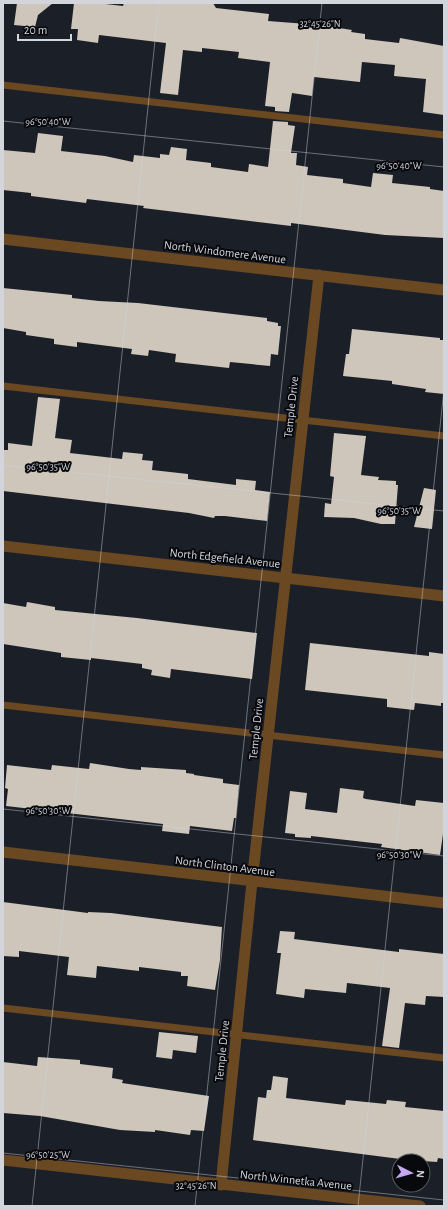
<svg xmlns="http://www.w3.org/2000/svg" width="447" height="1209" viewBox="0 0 447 1209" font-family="'Alegreya Sans',sans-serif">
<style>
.building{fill:#cec5bb}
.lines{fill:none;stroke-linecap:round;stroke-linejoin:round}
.service{stroke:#6a4822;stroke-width:7}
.minor{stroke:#6a4822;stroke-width:11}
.ticks{fill:none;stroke:#d2d5db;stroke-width:1;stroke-opacity:0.45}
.labels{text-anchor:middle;stroke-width:4;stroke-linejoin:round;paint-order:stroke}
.street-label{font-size:12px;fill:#d2d5db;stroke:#08090d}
.ticks-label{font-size:10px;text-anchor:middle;fill:#d2d5db;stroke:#08090d;stroke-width:4;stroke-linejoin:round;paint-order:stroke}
</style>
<rect width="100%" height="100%" fill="#1b1f28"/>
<!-- building -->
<path class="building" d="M 17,3 L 53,3 L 38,15 L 35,27 L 14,25 Z
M 74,3 L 97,3 L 123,6 L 124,3 L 213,3 L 216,8 L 269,14 L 268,21 L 320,25 L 352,30 L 351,32 L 365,34 L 365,39 L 399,43 L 400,38 L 444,46 L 444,115 L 423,112 L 426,79 L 394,76 L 395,65 L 362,62 L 360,82 L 314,77 L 312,96 L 292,93 L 289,112 L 275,111 L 275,107 L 265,106 L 270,62 L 238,58 L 239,52 L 202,48 L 202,52 L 183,50 L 178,95 L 160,93 L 166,43 L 99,35 L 98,43 L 77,40 L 78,29 L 71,29 Z
M 273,121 L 288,122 L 288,125 L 295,126 L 291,153 L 297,153 L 296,165 L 308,167 L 307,175 L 343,179 L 343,183 L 371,187 L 373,173 L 393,175 L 392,183 L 430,187 L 430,189 L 444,191 L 444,238 L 385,235 L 291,223 L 291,226 L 143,208 L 144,206 L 87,199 L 86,203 L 39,197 L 31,196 L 31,193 L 3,190 L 3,150 L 35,153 L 38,133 L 63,136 L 61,151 L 105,156 L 133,162 L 134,155 L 160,158 L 160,154 L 169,155 L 171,147 L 187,149 L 186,160 L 211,163 L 211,167 L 248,172 L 249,164 L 268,167 Z
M 3,288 L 72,295 L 72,298 L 99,301 L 138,303 L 267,318 L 267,321 L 278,323 L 278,326 L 281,326 L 278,355 L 271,354 L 270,366 L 230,362 L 229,368 L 175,362 L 176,354 L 149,350 L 148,356 L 131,354 L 132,349 L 77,342 L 77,347 L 54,344 L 54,339 L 26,335 L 26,332 L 3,328 Z
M 352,329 L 440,338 L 440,340 L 444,340 L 444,394 L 425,392 L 426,389 L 392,384 L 392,381 L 343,376 L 346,354 L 349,354 Z
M 38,397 L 60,399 L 55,438 L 72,440 L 70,453 L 122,459 L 123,452 L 143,454 L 142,460 L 153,461 L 152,470 L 188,474 L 188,479 L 236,485 L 236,479 L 256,481 L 255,490 L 270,492 L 267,521 L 225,516 L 215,516 L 214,518 L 189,513 L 3,491 L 4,450 L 8,450 L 8,443 L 32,446 Z
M 334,433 L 366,436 L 361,475 L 379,477 L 378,480 L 396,481 L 396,485 L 398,485 L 395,524 L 381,524 L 354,518 L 324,517 L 325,503 L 331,504 L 334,477 L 330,476 Z
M 424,488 L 436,490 L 432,529 L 414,527 Z
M 27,602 L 55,607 L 55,610 L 137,618 L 257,633 L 252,679 L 171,669 L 170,678 L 151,675 L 152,670 L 142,668 L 142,664 L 91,658 L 91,660 L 61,657 L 61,653 L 3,644 L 3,603 L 26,607 Z
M 310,643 L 429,656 L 429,652 L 444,654 L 444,703 L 441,703 L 441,706 L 415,703 L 414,710 L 387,707 L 387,699 L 305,690 Z
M 90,763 L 129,769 L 141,770 L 141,767 L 186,770 L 186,773 L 194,774 L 194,775 L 223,779 L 223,783 L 239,785 L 236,818 L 234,818 L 232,831 L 190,826 L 189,834 L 162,831 L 163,824 L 6,806 L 8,789 L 5,788 L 7,765 L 51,770 L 52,765 L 89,769 Z
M 340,788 L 364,791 L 363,798 L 366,799 L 415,806 L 416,800 L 444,803 L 444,827 L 440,855 L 381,847 L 382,844 L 311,836 L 311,838 L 295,837 L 295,834 L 285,833 L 290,791 L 307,793 L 305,809 L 337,813 Z
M 3,902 L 88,913 L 88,912 L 111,913 L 222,927 L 220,960 L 215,990 L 187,986 L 188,976 L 181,976 L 181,972 L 139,967 L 139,971 L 97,966 L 96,978 L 67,975 L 69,957 L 19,951 L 19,957 L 3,956 Z
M 280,931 L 295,932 L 294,939 L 310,941 L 399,952 L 399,949 L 444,954 L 444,997 L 426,996 L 425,1005 L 405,1003 L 399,1048 L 382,1046 L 390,988 L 347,983 L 346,993 L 305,989 L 304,998 L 276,994 L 281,953 L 277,953 Z
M 159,1032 L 198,1036 L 196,1053 L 173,1050 L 172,1059 L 156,1057 Z
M 38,1057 L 80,1060 L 80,1064 L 113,1068 L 112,1078 L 123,1080 L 122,1083 L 209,1096 L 204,1131 L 191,1130 L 190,1135 L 155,1130 L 155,1132 L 120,1130 L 40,1116 L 3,1113 L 3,1062 L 37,1066 Z
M 273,1076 L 288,1078 L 286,1098 L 345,1105 L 346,1100 L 386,1104 L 387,1100 L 406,1102 L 405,1107 L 444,1111 L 444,1159 L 438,1158 L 437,1162 L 408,1160 L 253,1140 L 258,1097 L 266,1098 L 267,1090 L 271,1090 Z"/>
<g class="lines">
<!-- service -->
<path class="service" d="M 3,85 L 444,135
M 3,386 L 444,436
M 3,705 L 444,755
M 3,1008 L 444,1058"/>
<!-- minor -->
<path class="minor" d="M 3,239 L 444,290
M 3,546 L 444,596
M 3,852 L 444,903
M 3,1160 L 420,1206
M 221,1185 L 252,882 L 319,275"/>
</g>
<!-- ticks -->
<path class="ticks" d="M 3,121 L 444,167M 3,465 L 444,511M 3,809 L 444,856M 3,1153 L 444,1200M 32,1206 L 159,3M 195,1206 L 322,3M 358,1206 L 444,389"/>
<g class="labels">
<!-- street labels -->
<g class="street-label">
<text transform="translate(225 252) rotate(7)" y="4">North Windomere Avenue</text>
<text transform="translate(291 407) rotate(-84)" y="4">Temple Drive</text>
<text transform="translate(225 558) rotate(6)" y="4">North Edgefield Avenue</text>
<text transform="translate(256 729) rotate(-84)" y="4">Temple Drive</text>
<text transform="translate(225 866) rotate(7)" y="4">North Clinton Avenue</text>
<text transform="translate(222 1051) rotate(-84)" y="4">Temple Drive</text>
<text transform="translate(296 1180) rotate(6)" y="4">North Winnetka Avenue</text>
</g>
</g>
<g class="ticks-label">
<text x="320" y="27">32°45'26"N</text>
<text x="48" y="125">96°50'40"W</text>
<text x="399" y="169">96°50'40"W</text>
<text x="48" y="470">96°50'35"W</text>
<text x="399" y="514">96°50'35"W</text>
<text x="48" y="814">96°50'30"W</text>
<text x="399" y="858">96°50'30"W</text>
<text x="48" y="1158">96°50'25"W</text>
<text x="196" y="1189">32°45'26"N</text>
</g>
<!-- border -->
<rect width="447" height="1209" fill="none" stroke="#d2d5db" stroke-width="8"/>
<!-- north arrow -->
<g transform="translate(411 1173) rotate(96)"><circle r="19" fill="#08090d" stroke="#595b5f"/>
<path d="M0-3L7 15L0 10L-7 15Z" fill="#c5a6f0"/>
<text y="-6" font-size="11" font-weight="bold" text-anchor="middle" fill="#d2d5db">N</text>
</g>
<!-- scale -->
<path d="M18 34v6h53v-6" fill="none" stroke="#d2d5db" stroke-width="2"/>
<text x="24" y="34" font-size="12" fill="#d2d5db" stroke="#08090d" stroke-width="3" paint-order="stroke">20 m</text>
</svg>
